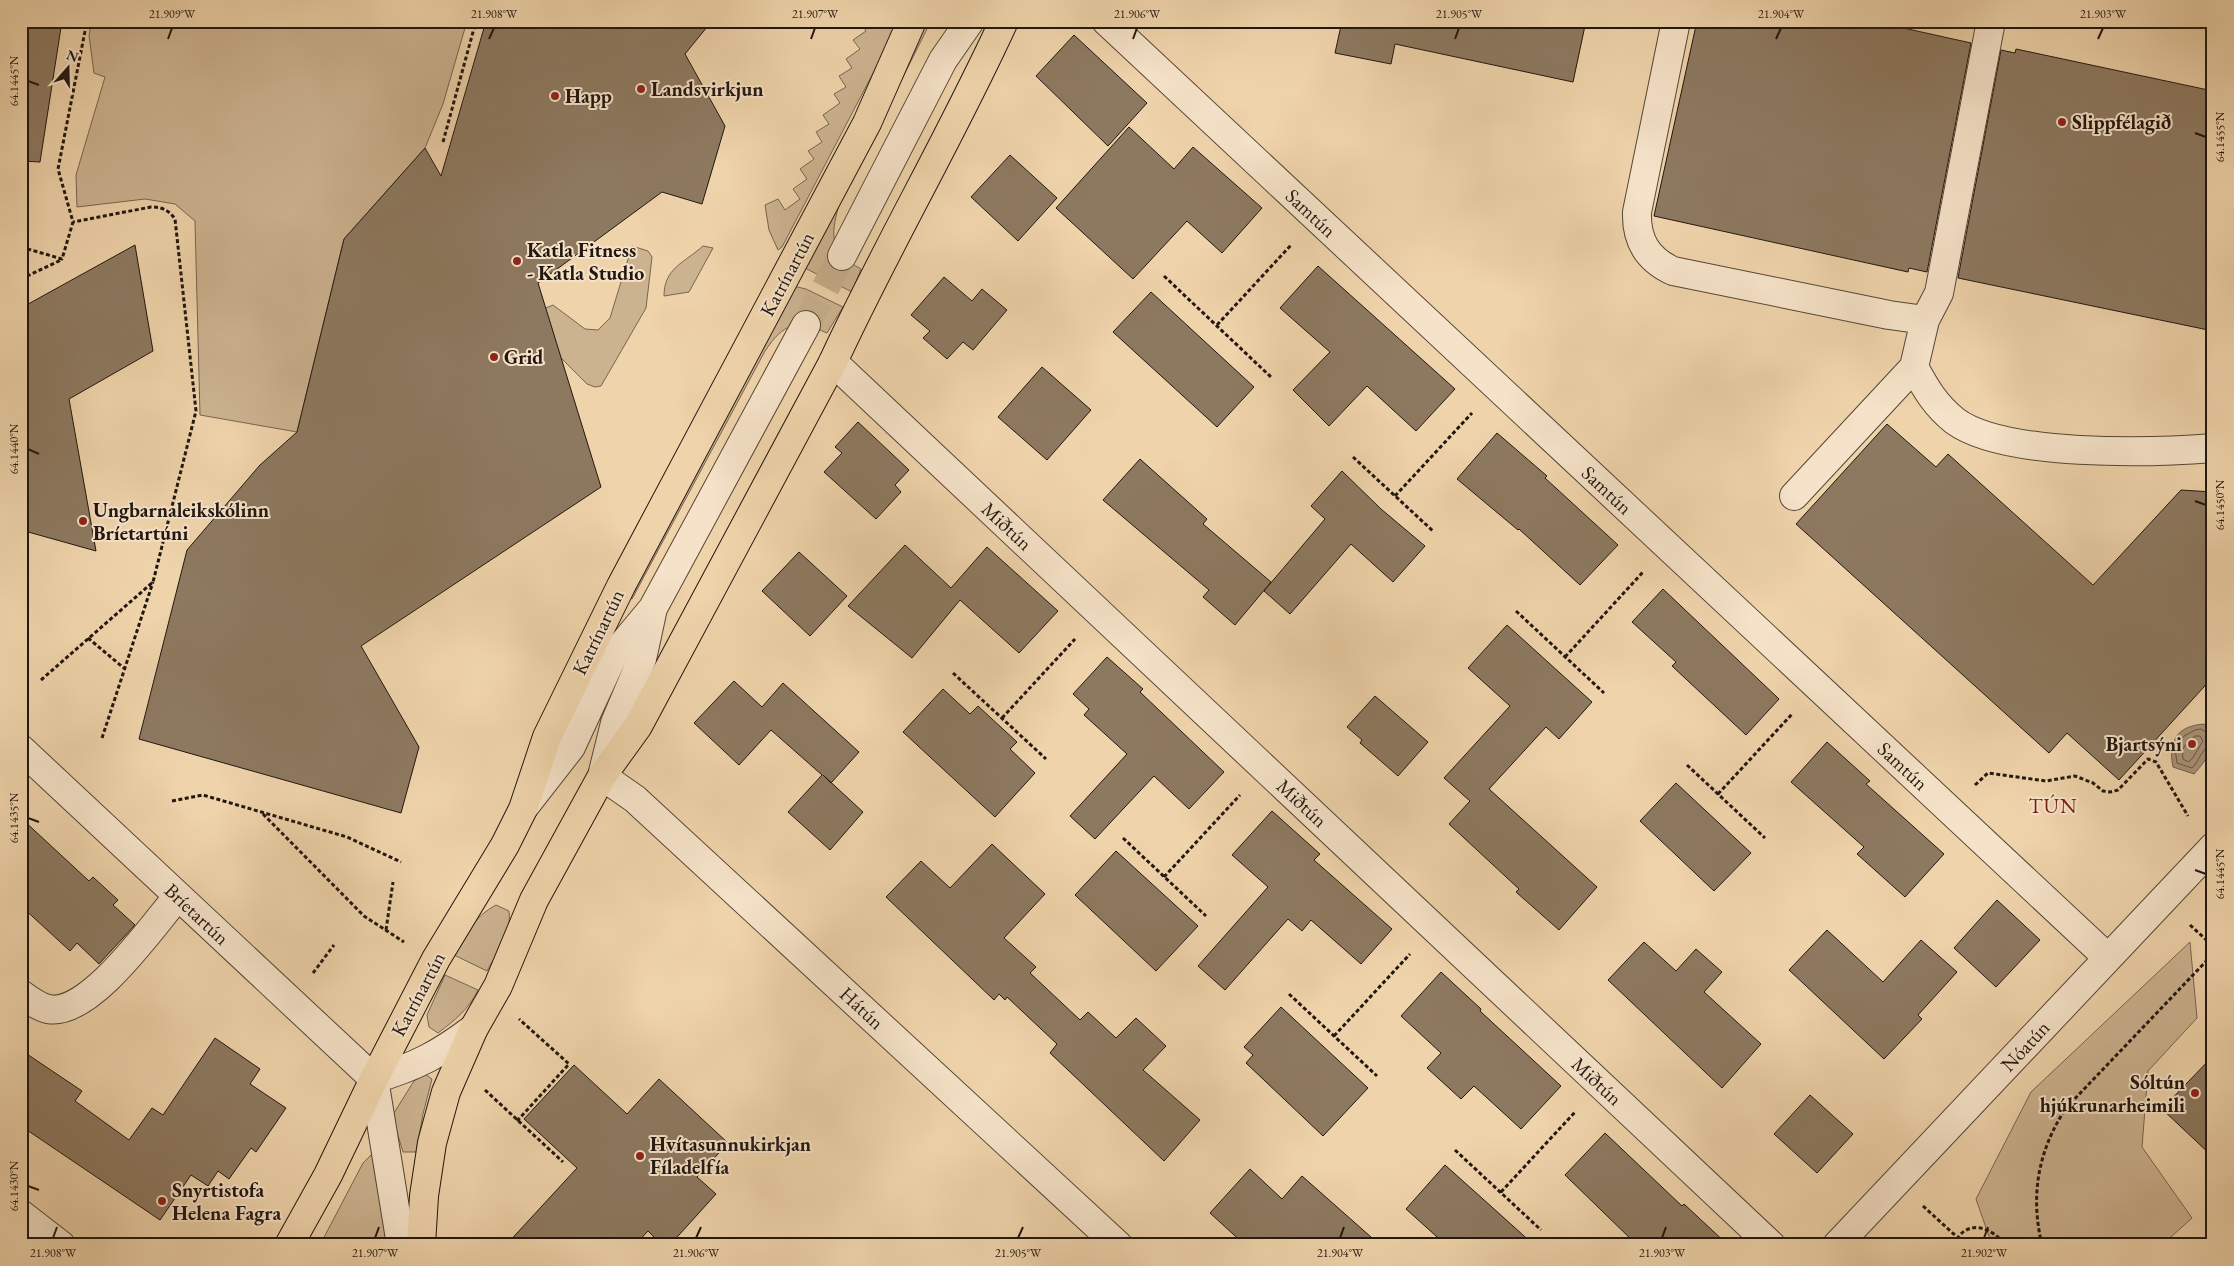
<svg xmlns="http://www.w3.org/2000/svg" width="2234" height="1266" viewBox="0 0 2234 1266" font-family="'EB Garamond',serif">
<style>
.green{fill:#ccb390;stroke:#776550}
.water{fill:#a99376;stroke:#73614d}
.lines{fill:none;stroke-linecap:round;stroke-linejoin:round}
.shore{stroke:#665543;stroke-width:1}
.building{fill:#8d7960;stroke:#221710}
.minor-tunnel{stroke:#c6ad8b;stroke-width:28;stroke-dasharray:28 14;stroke-linecap:butt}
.minor-casing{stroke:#554636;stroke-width:30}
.major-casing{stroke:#221710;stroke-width:30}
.path{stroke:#221710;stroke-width:3;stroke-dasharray:4 2.5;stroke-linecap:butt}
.minor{stroke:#f5e2c8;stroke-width:28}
.major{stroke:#efd3aa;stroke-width:28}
.ticks{fill:none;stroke:#221710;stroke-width:2}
.poi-dot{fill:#8f2418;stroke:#f5e2c8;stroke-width:2}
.labels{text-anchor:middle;stroke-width:4;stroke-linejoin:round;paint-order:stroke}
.poi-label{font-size:20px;font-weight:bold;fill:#221710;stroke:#f5e2c8;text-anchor:start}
.street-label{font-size:20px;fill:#221710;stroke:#f5e2c8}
.neighbourhood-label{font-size:21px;letter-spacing:1px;fill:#7a1f14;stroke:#f5e2c8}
.neatline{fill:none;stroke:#221710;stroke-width:2}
.ticks-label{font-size:12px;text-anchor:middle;fill:#221710}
</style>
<rect width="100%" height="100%" fill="#efd3aa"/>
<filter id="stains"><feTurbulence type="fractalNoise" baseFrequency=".004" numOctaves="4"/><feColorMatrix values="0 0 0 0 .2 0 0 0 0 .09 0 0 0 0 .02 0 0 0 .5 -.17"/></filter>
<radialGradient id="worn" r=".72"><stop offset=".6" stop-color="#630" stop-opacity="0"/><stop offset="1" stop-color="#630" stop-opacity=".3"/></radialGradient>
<!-- green -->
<path class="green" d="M 92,21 L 467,21 L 443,104 L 425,148 L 344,239 L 297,432 L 200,415 L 195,221 L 175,204 L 145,199 L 77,207 L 76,175 L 105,77 L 94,73 L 89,35 Z
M 863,21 L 898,21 L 881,58 L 782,247 L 778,250 L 769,230 L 765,205 L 778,199 L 785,210 L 800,199 L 793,189 L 807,179 L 800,169 L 814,159 L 808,151 L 822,142 L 816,132 L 829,124 L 823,115 L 840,103 L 834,94 L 846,87 L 839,76 L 852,68 L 846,59 L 860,49 L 853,40 L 866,31 L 861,23 Z
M 924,21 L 931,21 L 839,205 C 830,237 830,252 861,269 L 852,292 L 801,266 Z
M 632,246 L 648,251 L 652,257 L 646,308 L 601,386 L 595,387 L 587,384 L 548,345 L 541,310 L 553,305 L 585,329 L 598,330 L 610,318 Z
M 703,246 L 713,248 L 689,292 L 664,296 C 664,268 684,263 703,246 Z
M 789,285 L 806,289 L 843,307 L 827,333 C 796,319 784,323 765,351 L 632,599 L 626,595 Z
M 496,905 L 509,911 C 512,933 497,952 487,971 L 454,955 C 465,934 474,917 496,905 Z
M 2190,942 L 2197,1018 L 2148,1071 L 2142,1147 L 2192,1218 L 2162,1245 L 1992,1245 L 1976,1199 L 2031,1092 Z
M 445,975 L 478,990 C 469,1009 455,1020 438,1033 L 429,1027 L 427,1015 Z
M 425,1074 L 432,1079 L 423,1114 L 416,1152 L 403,1152 L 392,1116 L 414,1081 Z
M 372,1154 L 378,1164 L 389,1245 L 320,1245 L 363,1163 Z"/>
<!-- water -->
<path class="water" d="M 2204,724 C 2221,740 2207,760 2194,774 L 2173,767 C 2168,742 2176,726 2204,724 Z"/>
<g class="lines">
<!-- shore -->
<path class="shore" d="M 2196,736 L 2200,736 L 2203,741 L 2192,759 L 2188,762 L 2183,759 C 2181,747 2186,742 2196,736 Z
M 2213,736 L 2201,729 L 2195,730 L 2184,736 L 2175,749 L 2177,763 L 2192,768 C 2200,761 2201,747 2213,745"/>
</g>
<!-- building -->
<path class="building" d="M 21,21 L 62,21 L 40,162 L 21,161 Z
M 486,21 L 712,21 L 685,54 L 725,126 L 702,204 L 662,192 L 538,283 L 601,487 L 361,646 L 419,747 L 401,813 L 139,739 L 187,550 L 260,465 L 297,432 L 344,239 L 425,148 L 441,176 Z
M 1342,21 L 1586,21 L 1573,82 L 1395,44 L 1391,64 L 1335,53 Z
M 1697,21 L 1872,21 L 1971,43 L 1927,272 L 1909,268 L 1908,272 L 1654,216 Z
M 1074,35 L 1147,103 L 1108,146 L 1036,76 Z
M 2016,49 L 2213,91 L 2213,331 L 1958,278 L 2001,50 L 2015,53 Z
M 1129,127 L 1174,169 L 1193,147 L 1262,208 L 1222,253 L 1187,221 L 1133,279 L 1056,208 Z
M 1010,155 L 1057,198 L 1018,241 L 971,197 Z
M 135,245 L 153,351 L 69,399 L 96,551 L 21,530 L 21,308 Z
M 1318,266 L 1455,389 L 1416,431 L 1367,386 L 1329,426 L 1293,390 L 1330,352 L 1280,308 Z
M 944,277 L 972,301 L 982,289 L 1007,310 L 973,350 L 963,342 L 947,359 L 923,338 L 930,331 L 911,315 Z
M 1151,292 L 1254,387 L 1217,427 L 1113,332 Z
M 1042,367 L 1091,410 L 1047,460 L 998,417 Z
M 858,422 L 909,470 L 895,485 L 901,492 L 876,519 L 824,472 L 842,453 L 835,447 Z
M 1887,424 L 1936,467 L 1948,454 L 2093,585 L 2181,490 L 2213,492 L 2213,677 L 2119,780 L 2067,733 L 2049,753 L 1796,524 Z
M 1497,433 L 1547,476 L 1545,478 L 1618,545 L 1580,585 L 1519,529 L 1518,530 L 1457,479 Z
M 1140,459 L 1207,519 L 1203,524 L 1271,582 L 1235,625 L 1203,597 L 1209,590 L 1103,500 Z
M 1342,471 L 1381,509 L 1425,546 L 1393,582 L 1351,544 L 1290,614 L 1264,591 L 1325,519 L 1311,506 Z
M 905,545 L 951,588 L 987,547 L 1058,611 L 1019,653 L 960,600 L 912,658 L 848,606 Z
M 799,552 L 847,596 L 810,636 L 762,591 Z
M 1663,589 L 1779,699 L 1746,735 L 1672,666 L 1676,662 L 1632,622 Z
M 1507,625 L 1592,702 L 1559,739 L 1546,727 L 1489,789 L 1597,887 L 1559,930 L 1516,892 L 1519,889 L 1449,824 L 1470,801 L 1444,778 L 1510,706 L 1468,668 Z
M 1107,657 L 1143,689 L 1140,692 L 1224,772 L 1189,809 L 1154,776 L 1095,839 L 1070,816 L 1127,754 L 1084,715 L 1089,709 L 1073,694 Z
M 734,681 L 762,707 L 783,683 L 859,752 L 831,783 L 823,775 L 863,812 L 830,850 L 788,812 L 822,775 L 771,730 L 739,765 L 694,723 Z
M 943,689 L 970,714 L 978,706 L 1017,742 L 1010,749 L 1035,773 L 995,817 L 903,732 Z
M 1375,696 L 1428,742 L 1398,776 L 1360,743 L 1362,740 L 1347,727 Z
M 1827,742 L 1870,781 L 1866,784 L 1944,854 L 1905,897 L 1857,854 L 1864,847 L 1791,782 Z
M 1676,783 L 1751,853 L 1714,891 L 1640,821 Z
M 1272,811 L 1320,854 L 1314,860 L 1392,929 L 1361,964 L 1311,920 L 1302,931 L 1288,919 L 1225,990 L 1198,966 L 1268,887 L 1232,855 Z
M 21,818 L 89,881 L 93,877 L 118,900 L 113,905 L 135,925 L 99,964 L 77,943 L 70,951 L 21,906 Z
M 992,844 L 1045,894 L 1004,938 L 1036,967 L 1030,973 L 1080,1020 L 1088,1012 L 1116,1038 L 1136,1018 L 1166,1046 L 1143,1070 L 1200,1120 L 1164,1161 L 1050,1053 L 1057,1044 L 1007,997 L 1005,1000 L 999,994 L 994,1000 L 886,897 L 921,861 L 950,888 Z
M 1116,851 L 1198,926 L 1156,971 L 1075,895 Z
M 1997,900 L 2040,940 L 1996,987 L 1954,948 Z
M 1827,930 L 1883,982 L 1921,940 L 1957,972 L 1918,1015 L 1922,1019 L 1884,1059 L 1789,970 Z
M 1644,942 L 1676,971 L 1696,949 L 1722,972 L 1704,992 L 1761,1044 L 1722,1088 L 1608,980 Z
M 1441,972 L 1481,1009 L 1480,1011 L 1561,1086 L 1521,1129 L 1474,1086 L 1461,1099 L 1427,1068 L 1441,1053 L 1401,1016 Z
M 1281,1007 L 1368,1088 L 1323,1136 L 1246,1063 L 1253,1055 L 1244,1047 Z
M 215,1038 L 260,1069 L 250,1084 L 286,1108 L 256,1152 L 251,1148 L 229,1179 L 218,1171 L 208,1186 L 191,1175 L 160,1220 L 21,1126 L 21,1050 L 82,1091 L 75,1101 L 129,1140 L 152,1108 L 163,1115 Z
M 2213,1056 L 2213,1157 L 2162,1109 Z
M 574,1065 L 627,1114 L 659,1079 L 728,1143 L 697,1177 L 716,1194 L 670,1245 L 662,1245 L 648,1231 L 635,1245 L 506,1245 L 577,1168 L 524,1119 Z
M 1810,1095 L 1853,1134 L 1817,1173 L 1774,1134 Z
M 1605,1133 L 1682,1206 L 1684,1204 L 1728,1245 L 1637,1245 L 1565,1175 Z
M 1445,1165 L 1493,1208 L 1534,1245 L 1446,1245 L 1406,1209 Z
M 1250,1169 L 1282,1199 L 1302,1176 L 1380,1245 L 1245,1245 L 1210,1213 Z"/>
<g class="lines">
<!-- minor-tunnel -->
<path class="minor-tunnel" d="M 806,325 L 842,256"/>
<!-- minor casing -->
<g class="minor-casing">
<path id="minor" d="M 1106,21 L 2108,958
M 1676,21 L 1637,212 C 1636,240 1647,259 1673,271 L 1889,315 L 1925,320
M 842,256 L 943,60 L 970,21
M 833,362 L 1771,1245
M 1914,367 L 1925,320 L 1939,293 L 1991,21
M 1794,496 L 1914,367 C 1926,389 1935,405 1955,421 C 2004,457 2151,453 2213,448
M 653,608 L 642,659 L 615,723 L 602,776 L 635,799 L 1118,1245
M 21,749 L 374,1079
M 525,806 L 571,747 L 613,656 L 653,608 L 806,325
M 21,994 C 29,1000 39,1007 48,1009 C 89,1018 154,924 178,896
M 374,1079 L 401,1245
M 374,1079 C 415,1067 440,1054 474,1028
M 21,1214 L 61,1245
M 1837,1245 L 2213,847"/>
</g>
<!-- major casing -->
<g class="major-casing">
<path id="major" d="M 289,1245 L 328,1175 L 374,1079 L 436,959 L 505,845 L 523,809 L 547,737 L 621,586 L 867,123 L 912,21
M 421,1245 L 424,1196 L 432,1143 L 446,1092 L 474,1028 L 498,986 L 534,900 L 602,776 L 638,726 L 833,362 C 886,247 951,137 1004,21"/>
</g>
<!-- path -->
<path class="path" d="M 443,142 L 476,21
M 21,247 L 62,259 L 73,222 L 58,169 L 87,21
M 1164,276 L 1272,378
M 21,279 L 61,260
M 1217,325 L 1292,244
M 1353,457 L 1434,532
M 1395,496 L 1472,413
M 1516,611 L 1604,693
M 88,638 L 125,669
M 1565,657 L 1643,572
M 953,673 L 1046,759
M 41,680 L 153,582 L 196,411 L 175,219 C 169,210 162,207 151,207 L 73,222
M 1002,718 L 1075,639
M 102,738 L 153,582
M 1687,765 L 1765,838
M 1975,785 L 1988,773 L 2046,781 L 2075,776 L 2093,783 L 2103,791 L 2110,792 L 2118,790 L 2148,759 L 2156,762 L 2188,816
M 1718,794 L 1793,713
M 172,801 L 203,795 L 347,837 L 401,862
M 263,814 L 364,916 L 404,942
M 1123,838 L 1206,916
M 1164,877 L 1240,795
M 2190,925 L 2213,946
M 386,930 L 393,882
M 313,973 L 334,945
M 1289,994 L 1377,1076
M 1334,1036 L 1410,954
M 485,1090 L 563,1162
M 517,1121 L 569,1064 L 519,1019
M 1455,1150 L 1541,1230
M 1501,1192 L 1576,1111
M 1923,1206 L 1957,1237
M 1954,1245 C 1965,1218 1991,1226 2005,1245
M 2042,1245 C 2030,1195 2038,1151 2066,1108 L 2213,954"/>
<!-- minor -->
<use href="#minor" class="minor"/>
<!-- major -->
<use href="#major" class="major"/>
</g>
<!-- ticks -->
<path class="ticks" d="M 168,39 L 172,28M 489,39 L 494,28M 811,39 L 815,28M 1133,39 L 1137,28M 1455,39 L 1459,28M 1776,39 L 1781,28M 2098,39 L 2103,28M 28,81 L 39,85M 2195,133 L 2206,137M 28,449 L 39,454M 2195,501 L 2206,505M 28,818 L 39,822M 2195,870 L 2206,874M 28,1186 L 39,1190M 53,1238 L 57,1227M 375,1238 L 379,1227M 696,1238 L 701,1227M 1018,1238 L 1023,1227M 1340,1238 L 1344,1227M 1662,1238 L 1666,1227M 1984,1238 L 1988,1227"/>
<!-- markers -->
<g class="poi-dot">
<circle cx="641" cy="89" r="5"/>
<circle cx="555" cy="96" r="5"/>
<circle cx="2062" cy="122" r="5"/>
<circle cx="517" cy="261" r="5"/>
<circle cx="494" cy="357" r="5"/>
<circle cx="83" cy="521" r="5"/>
<circle cx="2192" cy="744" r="5"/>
<circle cx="2195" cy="1093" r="5"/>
<circle cx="640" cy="1156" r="5"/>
<circle cx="162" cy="1201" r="5"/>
</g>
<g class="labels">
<!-- poi labels -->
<g class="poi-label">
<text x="651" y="96">Landsvirkjun</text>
<text x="565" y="103">Happ</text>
<text x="2072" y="129">Slippfélagið</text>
<text x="527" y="257">Katla Fitness<tspan x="527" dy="23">- Katla Studio</tspan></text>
<text x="504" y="364">Grid</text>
<text x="93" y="517">Ungbarnaleikskólinn<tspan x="93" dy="23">Bríetartúni</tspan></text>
<text x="2182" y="751" text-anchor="end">Bjartsýni</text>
<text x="2185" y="1089" text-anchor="end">Sóltún<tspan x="2185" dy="23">hjúkrunarheimili</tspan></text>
<text x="650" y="1151">Hvítasunnukirkjan<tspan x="650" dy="23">Fíladelfía</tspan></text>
<text x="172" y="1197">Snyrtistofa<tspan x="172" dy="23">Helena Fagra</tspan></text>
</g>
<!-- street labels -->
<g class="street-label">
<text transform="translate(1311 213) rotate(43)" y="7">Samtún</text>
<text transform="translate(787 274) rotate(-62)" y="7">Katrínartún</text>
<text transform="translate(1607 490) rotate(43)" y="7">Samtún</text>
<text transform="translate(1007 526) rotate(43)" y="7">Miðtún</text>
<text transform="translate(598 632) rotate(-64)" y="7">Katrínartún</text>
<text transform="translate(1903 766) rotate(43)" y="7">Samtún</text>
<text transform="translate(1302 803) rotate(43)" y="7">Miðtún</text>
<text transform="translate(197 914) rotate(43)" y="7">Bríetartún</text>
<text transform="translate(418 994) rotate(-62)" y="7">Katrínartún</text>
<text transform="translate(862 1008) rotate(43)" y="7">Hátún</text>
<text transform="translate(2025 1046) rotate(-47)" y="7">Nóatún</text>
<text transform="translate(1597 1081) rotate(43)" y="7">Miðtún</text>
</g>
<!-- neighbourhood labels -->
<g class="neighbourhood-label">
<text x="2053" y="813">TÚN</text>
</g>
</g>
<!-- margin -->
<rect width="2234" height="1266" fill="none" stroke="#efd3aa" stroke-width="55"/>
<!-- north arrow -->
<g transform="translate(68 68) rotate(20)" stroke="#f5e2c8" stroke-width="4" paint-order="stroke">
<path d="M0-4L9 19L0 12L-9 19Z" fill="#221710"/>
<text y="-8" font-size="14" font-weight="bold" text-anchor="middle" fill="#221710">N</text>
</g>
<rect x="28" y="28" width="2178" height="1210" class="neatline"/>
<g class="ticks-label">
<text x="172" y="18">21.909°W</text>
<text x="494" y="18">21.908°W</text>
<text x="815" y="18">21.907°W</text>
<text x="1137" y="18">21.906°W</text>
<text x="1459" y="18">21.905°W</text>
<text x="1781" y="18">21.904°W</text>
<text x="2103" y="18">21.903°W</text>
<text transform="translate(14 81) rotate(-90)" y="4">64.1445°N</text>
<text transform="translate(2220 137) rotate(-90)" y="4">64.1455°N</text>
<text transform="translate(14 449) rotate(-90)" y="4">64.1440°N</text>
<text transform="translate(2220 505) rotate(-90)" y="4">64.1450°N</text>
<text transform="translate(14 818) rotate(-90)" y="4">64.1435°N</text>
<text transform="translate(2220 874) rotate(-90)" y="4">64.1445°N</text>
<text transform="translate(14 1186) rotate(-90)" y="4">64.1430°N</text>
<text x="53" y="1257">21.908°W</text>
<text x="375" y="1257">21.907°W</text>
<text x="696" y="1257">21.906°W</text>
<text x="1018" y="1257">21.905°W</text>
<text x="1340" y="1257">21.904°W</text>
<text x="1662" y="1257">21.903°W</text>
<text x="1984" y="1257">21.902°W</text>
</g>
<rect width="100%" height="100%" filter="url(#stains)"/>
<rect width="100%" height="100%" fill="url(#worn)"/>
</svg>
